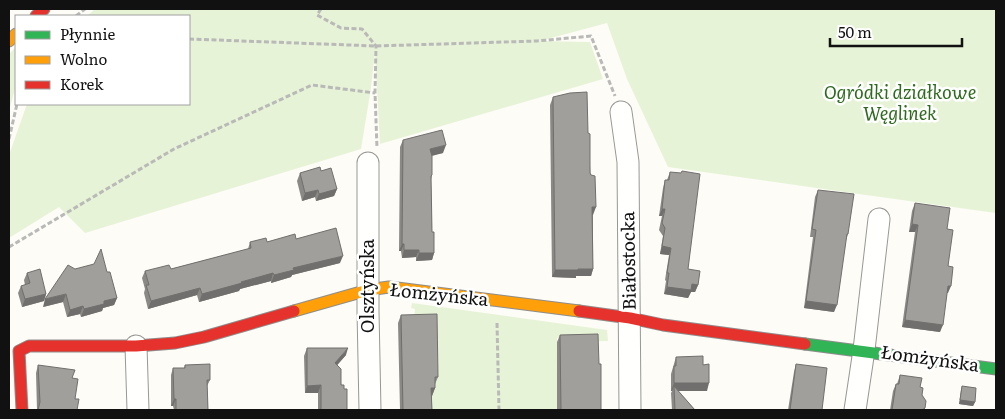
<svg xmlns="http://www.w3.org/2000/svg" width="1005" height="419" viewBox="0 0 1005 419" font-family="Literata,serif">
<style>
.green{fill:#e7f3d7}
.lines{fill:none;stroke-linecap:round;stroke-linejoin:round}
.street-casing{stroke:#979795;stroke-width:23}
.fast-casing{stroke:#8e8d8b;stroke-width:13}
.slow-casing{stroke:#8e8d8b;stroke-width:13}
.jam-casing{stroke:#8e8d8b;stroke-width:13}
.path{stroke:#b9b9b8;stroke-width:3;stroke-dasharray:5 2.5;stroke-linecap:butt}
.street{stroke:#fffffe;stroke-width:21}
.fast{stroke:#30b455;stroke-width:11}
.slow{stroke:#ff9f0a;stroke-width:11}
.jam{stroke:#e5322d;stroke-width:11}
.wall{fill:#8a8986}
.shaded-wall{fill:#716f6d}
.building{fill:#a19f9c;stroke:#716f6d}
.labels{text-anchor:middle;stroke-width:5;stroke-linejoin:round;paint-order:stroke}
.park-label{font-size:18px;font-style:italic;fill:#2f6b1f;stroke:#fff}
.street-label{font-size:18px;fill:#111;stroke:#fff}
</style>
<rect width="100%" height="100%" fill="#fdfcf7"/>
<!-- green -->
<path class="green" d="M 95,9 L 996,9 L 996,213 L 866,195 L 668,167 L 627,79 L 607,23 L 540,41 L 590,42 L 603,79 L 380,144 L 375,51 L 371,88 L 361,149 L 85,233 L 59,207 L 9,238 L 9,155 L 27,104 L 189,104 L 189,16 L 87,16 Z
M 16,47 L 16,85 L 9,111 L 9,54 Z
M 412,303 L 607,330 L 608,341 L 570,342 L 570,338 L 557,338 L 557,410 L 429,410 L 434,340 L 440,339 L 435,339 L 414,318 L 415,309 L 411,308 Z"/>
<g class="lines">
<!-- street casing -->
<g class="street-casing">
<path id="street" d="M 621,112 L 628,162 L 630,410
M 368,163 L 368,311 L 370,410
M 136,346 L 138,410
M 855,410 L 864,350 L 879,219"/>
</g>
<!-- fast casing -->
<g class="fast-casing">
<path id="fast" d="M 805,344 L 996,369"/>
</g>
<!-- slow casing -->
<g class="slow-casing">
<path id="slow" d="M 9,41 L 16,34
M 294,311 L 368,290 L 389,287 L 579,311"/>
</g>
<!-- jam casing -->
<g class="jam-casing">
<path id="jam" d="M 36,16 L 44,9
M 579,311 L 630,318 L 663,325 L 805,344
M 22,410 L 19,351 L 29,346 L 136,346 L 175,343 L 204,337 L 294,311"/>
</g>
<!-- path -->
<path class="path" d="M 321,9 L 317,15 L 341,28 L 362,29 L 376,46 L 375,93 L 377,148
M 76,16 L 85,9
M 189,39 L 376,46 L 537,41 L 591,36 L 615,96
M 9,139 L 17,104
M 9,247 L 174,149 L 312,85 L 375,93
M 497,323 L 499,410"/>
<!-- street -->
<use href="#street" class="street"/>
<!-- fast -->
<use href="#fast" class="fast"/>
<!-- slow -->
<use href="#slow" class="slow"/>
<!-- jam -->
<use href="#jam" class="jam"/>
</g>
<!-- wall -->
<path class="wall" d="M 553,97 L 588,133 L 593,215 L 593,269 L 591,276 L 576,276 L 576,278 L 552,277 L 550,105 Z
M 403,140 L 443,153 L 432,155 L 432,175 L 431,180 L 432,232 L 434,253 L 432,260 L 416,261 L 416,257 L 402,258 L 401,251 L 399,251 L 400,147 Z
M 321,171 L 337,189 L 334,196 L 316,201 L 315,197 L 302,201 L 297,181 L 300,173 Z
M 670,172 L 688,269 L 698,285 L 695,292 L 691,292 L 688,298 L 664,294 L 666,281 L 665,280 L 669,255 L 660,254 L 663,236 L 659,230 L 662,216 L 659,216 L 663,188 L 665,180 L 667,180 Z
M 818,190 L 848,234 L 846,240 L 834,312 L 804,308 L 813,237 L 810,237 L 815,197 Z
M 915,203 L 947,229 L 948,293 L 947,293 L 940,332 L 902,327 L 915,232 L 909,232 L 912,211 Z
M 296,239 L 340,263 L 292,275 L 291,277 L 271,283 L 271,281 L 240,289 L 239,291 L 199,302 L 197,295 L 148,309 L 144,293 L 145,289 L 142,278 L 145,271 L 171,269 L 248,249 L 250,242 L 267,242 Z
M 107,272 L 117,298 L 114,305 L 103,308 L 102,311 L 81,317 L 80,314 L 67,317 L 63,302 L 43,307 Z
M 27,273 L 46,294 L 44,301 L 22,307 L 18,293 L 21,286 L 25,285 L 24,280 Z
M 401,315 L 438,377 L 435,384 L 435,388 L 432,396 L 432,410 L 400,410 L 398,323 Z
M 560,335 L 599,364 L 601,410 L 557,410 L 557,342 Z
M 307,348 L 346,355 L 337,365 L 347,410 L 318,410 L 318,393 L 305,393 L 304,356 Z
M 676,357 L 703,365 L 707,391 L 678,391 L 695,410 L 672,410 L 671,393 L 672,391 L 671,391 L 671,374 Z
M 796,364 L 822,410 L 788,410 L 794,372 Z
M 38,365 L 72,378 L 75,399 L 37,410 L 36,373 Z
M 185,365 L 210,380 L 207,386 L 208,410 L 174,410 L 173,406 L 171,406 L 171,375 L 173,368 L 184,368 Z
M 900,375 L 920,387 L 925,408 L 924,410 L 890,410 L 893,391 L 896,384 L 897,384 Z
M 962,386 L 975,402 L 973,406 L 959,404 L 961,390 Z"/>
<!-- shaded-wall -->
<path class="shaded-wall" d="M 446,145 L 443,153 L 428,157 L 430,149 Z
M 337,189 L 334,196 L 316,201 L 319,194 Z
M 318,190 L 315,197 L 302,201 L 305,193 Z
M 592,207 L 596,207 L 593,215 L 590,215 Z
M 662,209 L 665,209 L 662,216 L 659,216 Z
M 912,224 L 918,225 L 915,232 L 909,232 Z
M 402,244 L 404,244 L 401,251 L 399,251 Z
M 662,246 L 671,248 L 669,255 L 660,254 Z
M 404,250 L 419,250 L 416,257 L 402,258 Z
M 419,253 L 434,253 L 432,260 L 416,261 Z
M 343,256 L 340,263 L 292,275 L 291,277 L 271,283 L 274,275 L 293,268 Z
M 593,269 L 591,276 L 576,276 L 576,278 L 552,277 L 555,270 Z
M 273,273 L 271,281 L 240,289 L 239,291 L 199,302 L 202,294 L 241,282 Z
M 692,284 L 698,285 L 695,292 L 691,292 L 688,298 L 664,294 L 667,287 Z
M 948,286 L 951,286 L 948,293 L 945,293 Z
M 200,288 L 197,295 L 148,309 L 151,301 Z
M 46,294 L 44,301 L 22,307 L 25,299 Z
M 66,294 L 63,302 L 43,307 L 45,299 Z
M 117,298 L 114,305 L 103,308 L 102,311 L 81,317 L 84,309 L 104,301 Z
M 806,301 L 837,305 L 834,312 L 804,308 Z
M 83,306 L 80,314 L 67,317 L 70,310 Z
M 905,320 L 943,325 L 940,332 L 902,327 Z
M 348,348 L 346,355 L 332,371 L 335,363 Z
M 674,383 L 709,383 L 707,391 L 674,391 L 674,386 L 672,391 L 671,391 Z
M 321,385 L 318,393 L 305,393 L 307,386 Z
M 431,388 L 435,388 L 432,396 L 429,396 Z
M 174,399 L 176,399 L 173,406 L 171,406 Z
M 960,400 L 975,402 L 973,406 L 959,404 Z"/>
<!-- building -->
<path class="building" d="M 587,92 L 588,133 L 590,134 L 590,173 L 591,175 L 595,176 L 596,207 L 592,207 L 593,269 L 578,269 L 578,270 L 555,270 L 553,97 L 570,93 Z
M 442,130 L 446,145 L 430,149 L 432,156 L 432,175 L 431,176 L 432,232 L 434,232 L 434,253 L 419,253 L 419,250 L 404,250 L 404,244 L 402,244 L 403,140 Z
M 320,167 L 321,171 L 331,168 L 337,189 L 319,194 L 318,190 L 305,193 L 300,173 Z
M 682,171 L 700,174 L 688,269 L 700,271 L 698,285 L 692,284 L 691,290 L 667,287 L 669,273 L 667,273 L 671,248 L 662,246 L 665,228 L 662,223 L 665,209 L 662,209 L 665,180 L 669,180 L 670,172 L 681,173 Z
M 818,190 L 854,194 L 848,234 L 847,234 L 837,305 L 806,301 L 816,230 L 812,229 Z
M 915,203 L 950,208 L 947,229 L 953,230 L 948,266 L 953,267 L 951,286 L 948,286 L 943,325 L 905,320 L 918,225 L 912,224 Z
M 336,228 L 343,256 L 293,268 L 294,270 L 274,275 L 273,273 L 241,282 L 242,283 L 202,294 L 200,288 L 151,301 L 146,285 L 149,285 L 145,271 L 169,265 L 171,269 L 213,258 L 251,248 L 250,242 L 266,238 L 267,242 L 295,234 L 296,239 Z
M 101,249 L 107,272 L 110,272 L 117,298 L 104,301 L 104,304 L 84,309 L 83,306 L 70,310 L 66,294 L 45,299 L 68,265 L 75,269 L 94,264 Z
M 40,269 L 46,294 L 25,299 L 21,286 L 30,283 L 27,273 Z
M 437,314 L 438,377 L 435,377 L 435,388 L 431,388 L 432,410 L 403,410 L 401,315 Z
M 598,334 L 599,364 L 601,364 L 601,410 L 561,410 L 560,335 Z
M 307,348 L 348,348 L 335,363 L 341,369 L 341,385 L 344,385 L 344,389 L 347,389 L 347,410 L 321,410 L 321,385 L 307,386 Z
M 703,356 L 703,365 L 709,364 L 709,383 L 674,383 L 674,366 L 676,366 L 676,357 Z
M 210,364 L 210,380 L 207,380 L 208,410 L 176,410 L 176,399 L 174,399 L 173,368 L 185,368 L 185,365 Z
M 796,364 L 827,368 L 822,410 L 790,410 Z
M 38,365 L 75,370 L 72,378 L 78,379 L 75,399 L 79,399 L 77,410 L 38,410 L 40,402 Z
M 900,375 L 922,378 L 920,387 L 923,388 L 922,395 L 926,401 L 925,408 L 922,410 L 892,410 L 896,384 L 899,384 Z
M 674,386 L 695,410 L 675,410 Z
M 962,386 L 976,388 L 975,402 L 960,400 Z"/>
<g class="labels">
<!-- park labels -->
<g class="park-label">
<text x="900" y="99">Ogródki działkowe<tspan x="900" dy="21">Węglinek</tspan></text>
</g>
<!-- street labels -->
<g class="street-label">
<text transform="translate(629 261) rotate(-91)" y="6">Białostocka</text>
<text transform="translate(368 286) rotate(-90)" y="6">Olsztyńska</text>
<text transform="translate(439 295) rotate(6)" y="6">Łomżyńska</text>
<text transform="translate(930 359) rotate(8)" y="6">Łomżyńska</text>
</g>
</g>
<!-- border -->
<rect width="1005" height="419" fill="none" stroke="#111111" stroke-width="20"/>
<!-- legend -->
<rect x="15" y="15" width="175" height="90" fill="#ffffff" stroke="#a0a0a0"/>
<rect x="25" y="31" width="25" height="8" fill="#30b455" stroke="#a0a0a0"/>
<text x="60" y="40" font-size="15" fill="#111111">Płynnie</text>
<rect x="25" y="56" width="25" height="8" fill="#ff9f0a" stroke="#a0a0a0"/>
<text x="60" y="65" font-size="15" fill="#111111">Wolno</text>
<rect x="25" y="81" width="25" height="8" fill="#e5322d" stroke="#a0a0a0"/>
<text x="60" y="90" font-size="15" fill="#111111">Korek</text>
<!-- scale -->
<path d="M830 38v8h132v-8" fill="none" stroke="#111111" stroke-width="2.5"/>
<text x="838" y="38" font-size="15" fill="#111111" stroke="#ffffff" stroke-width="4" paint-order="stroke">50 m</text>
</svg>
